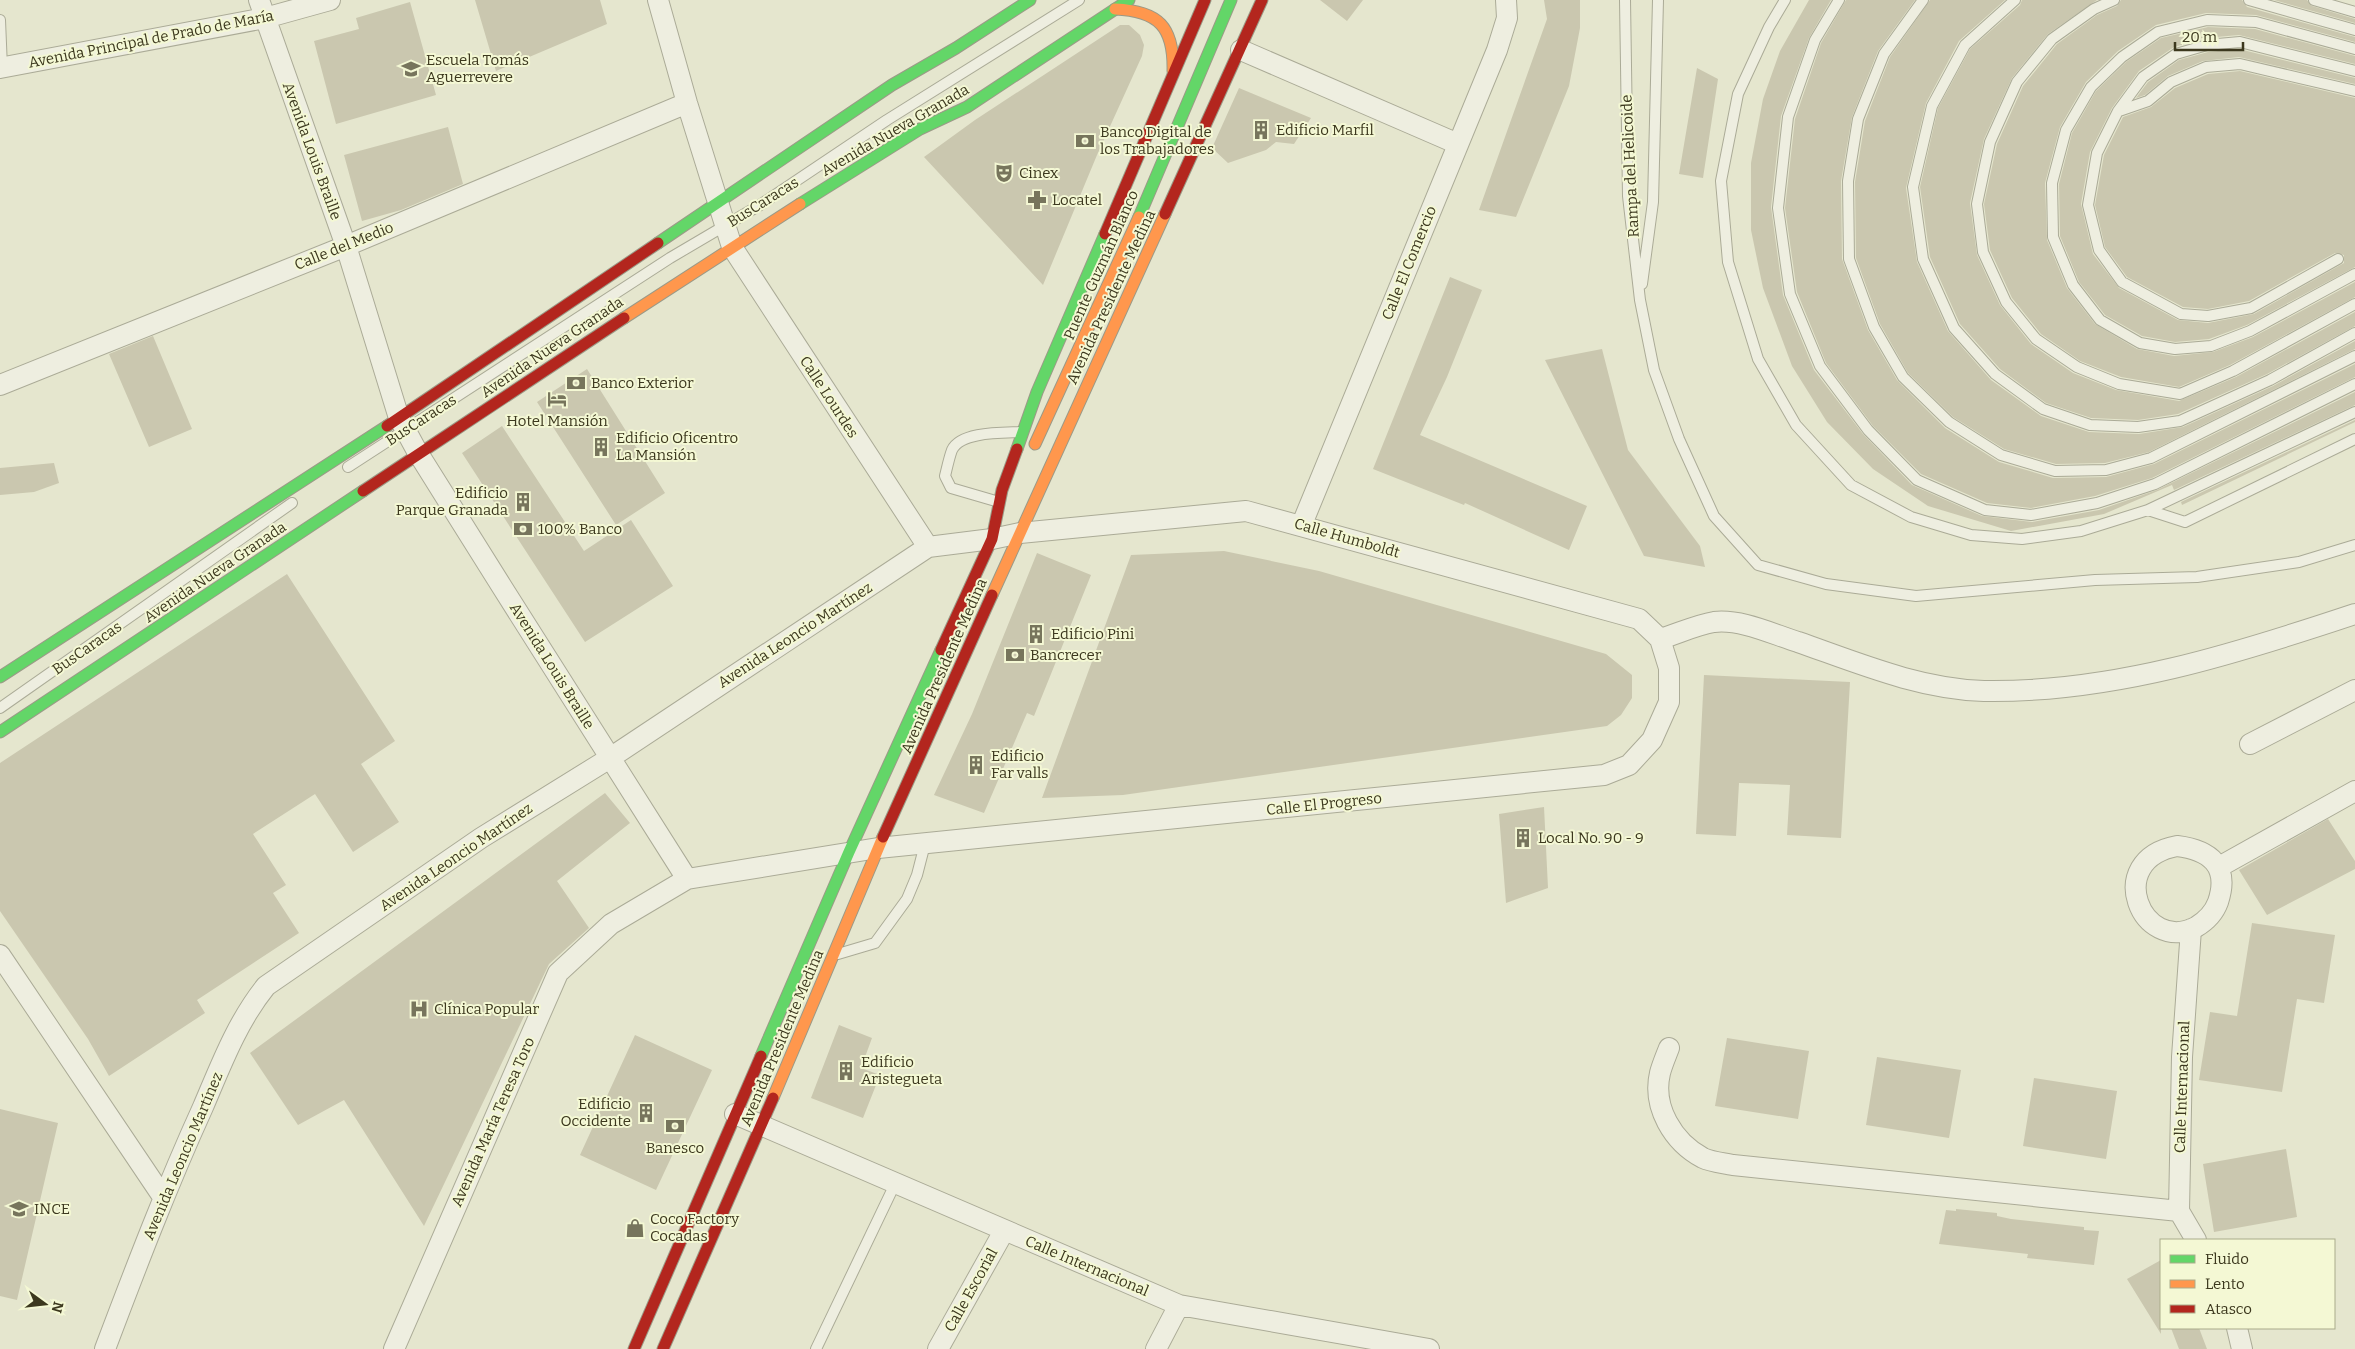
<svg xmlns="http://www.w3.org/2000/svg" width="2355" height="1349" viewBox="0 0 2355 1349" font-family="Bitter,serif">
<style>
.building{fill:#cac7af}
.lines{fill:none;stroke-linecap:round;stroke-linejoin:round}
.lane-casing{stroke:#abab97;stroke-width:12}
.street-casing{stroke:#abab97;stroke-width:22}
.fast-casing{stroke:#9b9a87;stroke-width:13}
.slow-casing{stroke:#9b9a87;stroke-width:13}
.jam-casing{stroke:#9b9a87;stroke-width:13}
.lane{stroke:#eeeee0;stroke-width:10}
.street{stroke:#eeeee0;stroke-width:20}
.fast{stroke:#63d668;stroke-width:11}
.slow{stroke:#ff974d;stroke-width:11}
.jam{stroke:#b3261e;stroke-width:11}
.labels{text-anchor:middle;stroke-width:4;stroke-linejoin:round;paint-order:stroke}
.street-label{font-size:15px;fill:#3c381e;stroke:#f4f8d4}
.poi-label{font-size:15px;fill:#3c381e;stroke:#f4f8d4;text-anchor:start}
</style>
<rect width="100%" height="100%" fill="#e5e6ce"/>
<!-- building -->
<path class="building" d="M 475,0 L 600,0 L 607,24 L 496,71 Z
M 1320,0 L 1363,0 L 1347,21 Z
M 1544,0 L 1580,0 L 1580,28 L 1569,86 L 1516,217 L 1479,210 L 1547,19 Z
M 1809,0 L 1831,0 L 1809,38 L 1781,116 L 1771,207 L 1783,295 L 1814,370 L 1863,434 L 1912,485 L 1982,516 L 2032,522 L 2099,510 L 2157,490 L 2355,392 L 2355,405 L 2174,490 L 2172,485 L 2104,514 L 2011,531 L 1928,506 L 1873,469 L 1827,422 L 1792,366 L 1763,288 L 1751,230 L 1751,163 L 1763,99 L 1780,51 Z
M 1846,0 L 1915,0 L 1878,51 L 1852,117 L 1841,181 L 1842,259 L 1868,330 L 1897,380 L 1945,428 L 1999,462 L 2053,478 L 2106,477 L 2154,464 L 2355,364 L 2355,377 L 2152,478 L 2095,496 L 2031,508 L 1987,503 L 1921,474 L 1873,426 L 1826,363 L 1797,292 L 1785,208 L 1795,119 L 1821,43 Z
M 1930,0 L 2005,0 L 1959,41 L 1926,103 L 1906,188 L 1917,262 L 1948,331 L 1991,380 L 2041,416 L 2089,432 L 2139,434 L 2183,427 L 2273,386 L 2355,341 L 2355,349 L 2149,452 L 2105,463 L 2056,464 L 2004,449 L 1953,417 L 1908,373 L 1880,324 L 1856,258 L 1855,182 L 1865,121 L 1890,57 Z
M 2022,0 L 2097,0 L 2048,34 L 2012,78 L 1984,139 L 1970,203 L 1977,255 L 2000,305 L 2031,344 L 2073,373 L 2116,390 L 2179,401 L 2236,377 L 2355,312 L 2355,326 L 2267,374 L 2178,414 L 2138,420 L 2091,418 L 2046,403 L 2000,369 L 1960,324 L 1930,257 L 1920,187 L 1938,108 L 1970,49 L 2020,5 Z
M 2121,0 L 2242,0 L 2247,7 L 2355,37 L 2355,42 L 2256,15 L 2206,13 L 2156,25 L 2118,51 L 2086,82 L 2060,127 L 2045,183 L 2047,240 L 2067,288 L 2095,324 L 2137,349 L 2174,356 L 2213,352 L 2253,337 L 2355,282 L 2355,297 L 2230,365 L 2179,387 L 2121,377 L 2080,361 L 2041,334 L 2012,298 L 1990,250 L 1984,204 L 1997,144 L 2023,86 L 2057,44 L 2097,15 L 2117,6 Z
M 2274,0 L 2307,0 L 2312,6 L 2355,19 L 2355,23 Z
M 410,2 L 436,95 L 336,124 L 314,41 L 359,29 L 356,18 Z
M 1120,25 L 1129,25 L 1140,35 L 1144,45 L 1142,56 L 1097,155 L 1043,285 L 924,157 L 975,120 Z
M 2208,27 L 2255,29 L 2355,56 L 2355,64 L 2239,35 L 2205,38 L 2174,47 L 2139,71 L 2112,108 L 2090,152 L 2081,204 L 2093,254 L 2119,288 L 2178,320 L 2208,323 L 2254,314 L 2344,263 L 2344,255 L 2335,253 L 2249,301 L 2208,309 L 2183,307 L 2127,277 L 2105,247 L 2095,205 L 2104,155 L 2123,117 L 2151,107 L 2175,88 L 2208,74 L 2240,71 L 2355,98 L 2355,267 L 2247,325 L 2209,339 L 2175,342 L 2142,336 L 2105,315 L 2079,282 L 2060,236 L 2059,184 L 2072,133 L 2096,91 L 2126,62 L 2161,38 Z
M 2239,49 L 2355,78 L 2355,84 L 2239,57 L 2203,61 L 2168,76 L 2145,95 L 2136,98 L 2148,82 L 2179,60 L 2208,52 Z
M 1697,68 L 1718,79 L 1703,178 L 1679,174 Z
M 1239,88 L 1311,118 L 1294,144 L 1276,142 L 1266,150 L 1228,163 L 1212,148 Z
M 448,127 L 463,184 L 401,210 L 362,221 L 344,155 Z
M 1450,277 L 1482,290 L 1447,377 L 1420,435 L 1587,506 L 1569,550 L 1465,503 L 1464,505 L 1373,469 Z
M 153,336 L 192,429 L 149,447 L 109,354 Z
M 1602,349 L 1628,450 L 1700,546 L 1705,567 L 1644,556 L 1545,360 Z
M 587,369 L 665,493 L 616,525 L 537,402 Z
M 2355,420 L 2355,422 L 2182,505 L 2181,502 Z
M 502,426 L 584,551 L 631,520 L 673,586 L 585,642 L 462,453 Z
M 54,463 L 59,483 L 34,492 L 0,495 L 0,468 Z
M 1224,551 L 1319,571 L 1606,654 L 1632,675 L 1632,698 L 1621,715 L 1607,726 L 1123,795 L 1042,798 L 1131,555 Z
M 1037,553 L 1091,575 L 1034,716 L 1027,713 L 984,813 L 934,795 L 972,714 Z
M 287,574 L 395,741 L 361,764 L 399,822 L 353,852 L 315,794 L 253,834 L 286,885 L 273,893 L 299,933 L 197,1000 L 205,1013 L 109,1076 L 88,1039 L 0,911 L 0,763 Z
M 1704,675 L 1850,682 L 1841,838 L 1787,835 L 1790,785 L 1739,783 L 1736,836 L 1696,834 Z
M 605,793 L 630,823 L 557,881 L 589,928 L 549,964 L 424,1226 L 344,1100 L 298,1125 L 250,1053 Z
M 1544,807 L 1548,888 L 1506,903 L 1499,814 Z
M 2328,819 L 2355,861 L 2355,869 L 2267,915 L 2239,870 Z
M 2252,923 L 2335,935 L 2324,1003 L 2297,999 L 2282,1092 L 2199,1080 L 2210,1012 L 2237,1016 Z
M 839,1025 L 872,1038 L 861,1068 L 880,1075 L 863,1118 L 811,1098 Z
M 635,1035 L 712,1070 L 656,1190 L 580,1155 Z
M 1727,1038 L 1809,1051 L 1798,1119 L 1715,1106 Z
M 1877,1057 L 1961,1070 L 1949,1138 L 1866,1125 Z
M 2034,1078 L 2117,1091 L 2106,1159 L 2023,1146 Z
M 0,1109 L 58,1123 L 17,1300 L 0,1296 Z
M 2286,1149 L 2297,1217 L 2214,1232 L 2203,1164 Z
M 1956,1209 L 1997,1213 L 1997,1216 L 2011,1219 L 2084,1227 L 2084,1230 L 2099,1231 L 2094,1265 L 2027,1258 L 2028,1254 L 1939,1244 L 1946,1210 L 1956,1211 Z
M 2161,1260 L 2161,1334 L 2127,1279 Z
M 2171,1328 L 2199,1328 L 2207,1349 L 2179,1349 Z"/>
<g class="lines">
<!-- lane casing -->
<g class="lane-casing">
<path id="lane" d="M 1625,0 L 1628,196 L 1640,300 L 1654,370 L 1679,439 L 1714,516 L 1758,565 L 1826,584 L 1916,596 L 2095,580 L 2197,577 L 2299,562 L 2355,545
M 1785,0 L 1769,27 L 1738,94 L 1721,181 L 1728,262 L 1758,359 L 1796,425 L 1851,485 L 1911,517 L 1971,535 L 2022,539 L 2081,531 L 2148,510 L 2355,412
M 1839,0 L 1815,40 L 1788,117 L 1778,208 L 1790,294 L 1820,366 L 1868,430 L 1917,480 L 1985,510 L 2031,515 L 2097,503 L 2155,484 L 2355,384
M 1923,0 L 1884,54 L 1858,119 L 1848,181 L 1849,259 L 1874,327 L 1903,377 L 1949,422 L 2001,455 L 2055,471 L 2106,470 L 2151,458 L 2355,356
M 2015,0 L 1965,45 L 1932,106 L 1913,187 L 1923,259 L 1954,328 L 1995,374 L 2043,409 L 2090,425 L 2138,427 L 2180,421 L 2270,380 L 2355,333
M 2114,0 L 2094,9 L 2052,39 L 2017,82 L 1990,142 L 1977,204 L 1983,252 L 2006,302 L 2036,339 L 2077,367 L 2119,384 L 2180,394 L 2233,371 L 2355,304
M 2249,0 L 2355,30
M 2314,0 L 2355,12
M 0,20 L 2,68
M 2355,49 L 2256,22 L 2207,20 L 2158,32 L 2122,57 L 2091,87 L 2066,130 L 2052,183 L 2053,237 L 2073,285 L 2100,320 L 2140,343 L 2175,349 L 2211,346 L 2250,331 L 2355,274
M 2119,111 L 2148,101 L 2171,82 L 2206,67 L 2240,64 L 2355,91
M 2338,259 L 2251,308 L 2208,316 L 2181,314 L 2122,282 L 2099,250 L 2088,205 L 2097,153 L 2118,111 L 2143,77 L 2176,54 L 2207,45 L 2240,42 L 2355,71
M 1642,284 L 1653,202 L 1658,0
M 348,467 L 670,258 L 760,205 L 887,120 L 1079,0
M 999,502 L 951,488 L 945,476 C 947,468 949,458 952,450 C 961,431 1004,433 1022,432
M 2148,510 L 2185,522 L 2355,439
M 0,708 L 292,503
M 838,954 L 875,943 L 907,899 L 917,875 L 925,844
M 816,1349 L 895,1184"/>
</g>
<!-- street casing -->
<g class="street-casing">
<path id="street" d="M 259,0 L 346,246 L 399,418 L 418,453 L 502,587 L 687,879
M 658,0 L 687,103 L 732,247 L 928,547
M 1241,50 L 1458,144
M 0,68 L 265,18 L 330,0
M 0,385 L 346,246 L 687,103
M 1302,524 L 1497,50 L 1507,18 L 1506,0
M 1660,639 C 1677,634 1696,625 1714,622 C 1742,619 1772,634 1798,642 C 1858,663 1919,689 1984,691 C 2112,693 2235,654 2355,614
M 2250,744 L 2355,690
M 2177,846 C 2210,850 2230,866 2218,902 C 2214,913 2206,921 2196,927 C 2142,955 2102,860 2177,846 Z
M 2219,867 L 2355,791
M 2191,929 L 2182,1057 L 2179,1211 L 2196,1240
M 0,955 L 163,1197
M 1669,1048 C 1666,1056 1662,1065 1660,1073 C 1652,1107 1673,1142 1703,1158 C 1711,1162 1724,1163 1733,1165 L 2179,1211
M 735,1114 L 1179,1305 L 1429,1349
M 2237,1328 L 2242,1349
M 105,1349 C 136,1267 167,1186 203,1107 C 221,1065 237,1022 266,986 L 481,838 L 610,758 L 928,547 L 992,539 L 1020,533 L 1246,511 L 1639,619 L 1660,639
M 394,1349 L 558,973 L 611,924 L 687,879 L 878,848 L 1604,775 L 1629,765 L 1652,740 L 1669,702 L 1669,668 L 1660,639
M 938,1349 L 1004,1231
M 1156,1349 L 1179,1305"/>
</g>
<!-- fast casing -->
<g class="fast-casing">
<path id="fast" d="M 800,204 L 920,129 L 967,107 L 1129,0
M 1139,217 L 1231,0
M 658,243 L 892,85 L 956,48 L 1030,0
M 1017,449 L 1037,392 L 1105,234
M 0,677 L 387,426
M 0,732 L 363,491
M 761,1056 L 849,852 L 941,650"/>
</g>
<!-- slow casing -->
<g class="slow-casing">
<path id="slow" d="M 1115,9 C 1159,11 1174,27 1173,71
M 624,318 L 800,204
M 1035,444 L 1139,217
M 992,595 L 1165,214
M 773,1098 L 883,837"/>
</g>
<!-- jam casing -->
<g class="jam-casing">
<path id="jam" d="M 1165,214 L 1262,0
M 1105,234 L 1205,0
M 387,426 L 658,243
M 363,491 L 624,318
M 941,650 L 992,539 L 1002,490 L 1017,449
M 883,837 L 992,595
M 634,1349 L 761,1056
M 663,1349 L 773,1098"/>
</g>
<!-- lane -->
<use href="#lane" class="lane"/>
<!-- street -->
<use href="#street" class="street"/>
<!-- fast -->
<use href="#fast" class="fast"/>
<!-- slow -->
<use href="#slow" class="slow"/>
<!-- jam -->
<use href="#jam" class="jam"/>
</g>
<!-- icons -->
<defs>
<g id="school-bare" transform="scale(1.5)"><path d="M0-5L7-2L0 1L-7-2ZM-4 1L0 2.5L4 1V4Q0 6-4 4Z" fill="#77755c" stroke="#f4f8d4" stroke-width="2.5" paint-order="stroke"/></g>
<g id="building-bare" transform="scale(1.5)"><path d="M-4-6H4V6H1V3H-1V6H-4ZM-2.5-4.3h1.7v1.8h-1.7ZM.8-4.3h1.7v1.8H.8ZM-2.5-1h1.7V.8h-1.7ZM.8-1h1.7V.8H.8Z" fill="#77755c" stroke="#f4f8d4" stroke-width="2.5" paint-order="stroke"/></g>
<g id="bank-bare" transform="scale(1.5)"><path d="M-6-4H6V4H-6ZM0-2.3a2.3 2.3 0 1 0 0 4.6a2.3 2.3 0 1 0 0-4.6Z" fill="#77755c" stroke="#f4f8d4" stroke-width="2.5" paint-order="stroke"/></g>
<g id="theatre-bare" transform="scale(1.5)"><path d="M-5-5.5Q0-4 5-5.5V0Q5 5 0 6Q-5 5-5 0ZM-3.3-2.5H-1v1.5H-3.3ZM1-2.5H3.3v1.5H1ZM-2.8 1Q0 5.5 2.8 1Z" fill="#77755c" stroke="#f4f8d4" stroke-width="2.5" paint-order="stroke"/></g>
<g id="pharmacy-bare" transform="scale(1.5)"><path d="M-2-6h4v4h4v4h-4v4h-4v-4h-4v-4h4Z" fill="#77755c" stroke="#f4f8d4" stroke-width="2.5" paint-order="stroke"/></g>
<g id="hotel-bare" transform="scale(1.5)"><path d="M-6-4.5h1.5V1H6V5H4.5V3h-9V5H-6ZM-4 0a1.8 1.8 0 1 1 3.6 0ZM.5 0V-2.5h3Q6-2.5 6 0Z" fill="#77755c" stroke="#f4f8d4" stroke-width="2.5" paint-order="stroke"/></g>
<g id="hospital-bare" transform="scale(1.5)"><path d="M-5-5h3v3.5h4V-5h3V5h-3V1.5h-4V5h-3Z" fill="#77755c" stroke="#f4f8d4" stroke-width="2.5" paint-order="stroke"/></g>
<g id="university-bare" transform="scale(1.5)"><path d="M0-5L7-2L0 1L-7-2ZM-4 1L0 2.5L4 1V4Q0 6-4 4Z" fill="#77755c" stroke="#f4f8d4" stroke-width="2.5" paint-order="stroke"/></g>
<g id="shop-bare" transform="scale(1.5)"><path d="M-5-2.5h2.3a2.7 3.5 0 0 1 5.4 0H5L5.5 6h-11ZM-1.5-2.5h3a1.5 2.3 0 0 0-3 0Z" fill="#77755c" stroke="#f4f8d4" stroke-width="2.5" paint-order="stroke"/></g>
</defs>
<g fill-rule="evenodd">
<use href="#school-bare" x="411" y="69"/>
<use href="#building-bare" x="1261" y="130"/>
<use href="#bank-bare" x="1085" y="141"/>
<use href="#theatre-bare" x="1004" y="173"/>
<use href="#pharmacy-bare" x="1037" y="200"/>
<use href="#bank-bare" x="576" y="383"/>
<use href="#hotel-bare" x="557" y="399"/>
<use href="#building-bare" x="601" y="447"/>
<use href="#building-bare" x="523" y="502"/>
<use href="#bank-bare" x="523" y="529"/>
<use href="#building-bare" x="1036" y="634"/>
<use href="#bank-bare" x="1015" y="655"/>
<use href="#building-bare" x="976" y="765"/>
<use href="#building-bare" x="1523" y="838"/>
<use href="#hospital-bare" x="419" y="1009"/>
<use href="#building-bare" x="846" y="1071"/>
<use href="#building-bare" x="646" y="1113"/>
<use href="#bank-bare" x="675" y="1126"/>
<use href="#university-bare" x="19" y="1209"/>
<use href="#shop-bare" x="635" y="1228"/>
</g>
<g class="labels">
<!-- street labels -->
<g class="street-label">
<text transform="translate(151 39) rotate(-11)" y="5">Avenida Principal de Prado de María</text>
<text transform="translate(895 130) rotate(-30)" y="5">Avenida Nueva Granada</text>
<text transform="translate(312 151) rotate(70)" y="5">Avenida Louis Braille</text>
<text transform="translate(1630 166) rotate(-93)" y="5">Rampa del Helicoide</text>
<text transform="translate(763 202) rotate(-32)" y="5">BusCaracas</text>
<text transform="translate(344 246) rotate(-22)" y="5">Calle del Medio</text>
<text transform="translate(1409 263) rotate(-68)" y="5">Calle El Comercio</text>
<text transform="translate(1101 265) rotate(-66)" y="5">Puente Guzmán Blanco</text>
<text transform="translate(1111 297) rotate(-65)" y="5">Avenida Presidente Medina</text>
<text transform="translate(552 347) rotate(-34)" y="5">Avenida Nueva Granada</text>
<text transform="translate(829 397) rotate(57)" y="5">Calle Lourdes</text>
<text transform="translate(421 420) rotate(-33)" y="5">BusCaracas</text>
<text transform="translate(1347 538) rotate(16)" y="5">Calle Humboldt</text>
<text transform="translate(215 572) rotate(-34)" y="5">Avenida Nueva Granada</text>
<text transform="translate(795 635) rotate(-33)" y="5">Avenida Leoncio Martínez</text>
<text transform="translate(87 648) rotate(-35)" y="5">BusCaracas</text>
<text transform="translate(552 666) rotate(58)" y="5">Avenida Louis Braille</text>
<text transform="translate(944 666) rotate(-66)" y="5">Avenida Presidente Medina</text>
<text transform="translate(1324 804) rotate(-6)" y="5">Calle El Progreso</text>
<text transform="translate(456 857) rotate(-34)" y="5">Avenida Leoncio Martínez</text>
<text transform="translate(782 1038) rotate(-67)" y="5">Avenida Presidente Medina</text>
<text transform="translate(2182 1087) rotate(-88)" y="5">Calle Internacional</text>
<text transform="translate(493 1122) rotate(-66)" y="5">Avenida María Teresa Toro</text>
<text transform="translate(183 1156) rotate(-67)" y="5">Avenida Leoncio Martínez</text>
<text transform="translate(1087 1266) rotate(23)" y="5">Calle Internacional</text>
<text transform="translate(971 1290) rotate(-61)" y="5">Calle Escorial</text>
</g>
<!-- poi labels -->
<g class="poi-label">
<text x="426" y="65">Escuela Tomás<tspan x="426" dy="17">Aguerrevere</tspan></text>
<text x="1276" y="135">Edificio Marfil</text>
<text x="1100" y="137">Banco Digital de<tspan x="1100" dy="17">los Trabajadores</tspan></text>
<text x="1019" y="178">Cinex</text>
<text x="1052" y="205">Locatel</text>
<text x="591" y="388">Banco Exterior</text>
<text x="557" y="426" text-anchor="middle">Hotel Mansión</text>
<text x="616" y="443">Edificio Oficentro<tspan x="616" dy="17">La Mansión</tspan></text>
<text x="508" y="498" text-anchor="end">Edificio<tspan x="508" dy="17">Parque Granada</tspan></text>
<text x="538" y="534">100% Banco</text>
<text x="1051" y="639">Edificio Pini</text>
<text x="1030" y="660">Bancrecer</text>
<text x="991" y="761">Edificio<tspan x="991" dy="17">Far valls</tspan></text>
<text x="1538" y="843">Local No. 90 - 9</text>
<text x="434" y="1014">Clínica Popular</text>
<text x="861" y="1067">Edificio<tspan x="861" dy="17">Aristegueta</tspan></text>
<text x="631" y="1109" text-anchor="end">Edificio<tspan x="631" dy="17">Occidente</tspan></text>
<text x="675" y="1153" text-anchor="middle">Banesco</text>
<text x="34" y="1214">INCE</text>
<text x="650" y="1224">Coco Factory<tspan x="650" dy="17">Cocadas</tspan></text>
</g>
</g>
<!-- legend -->
<rect x="2160" y="1239" width="175" height="90" fill="#f4f8d4" stroke="#aaab8b"/>
<rect x="2170" y="1255" width="25" height="8" fill="#63d668" stroke="#aaab8b"/>
<text x="2205" y="1264" font-size="15" fill="#3c381e">Fluido</text>
<rect x="2170" y="1280" width="25" height="8" fill="#ff974d" stroke="#aaab8b"/>
<text x="2205" y="1289" font-size="15" fill="#3c381e">Lento</text>
<rect x="2170" y="1305" width="25" height="8" fill="#b3261e" stroke="#aaab8b"/>
<text x="2205" y="1314" font-size="15" fill="#3c381e">Atasco</text>
<!-- north arrow -->
<g transform="translate(45 1304) rotate(105)" stroke="#f4f8d4" stroke-width="4" paint-order="stroke">
<path d="M0-4L9 19L0 12L-9 19Z" fill="#3c381e"/>
<text y="-8" font-size="14" font-weight="bold" text-anchor="middle" fill="#3c381e">N</text>
</g>
<!-- scale -->
<path d="M2175 42v8h68v-8" fill="none" stroke="#3c381e" stroke-width="2.5"/>
<text x="2182" y="42" font-size="15" fill="#3c381e" stroke="#f4f8d4" stroke-width="4" paint-order="stroke">20 m</text>
</svg>
